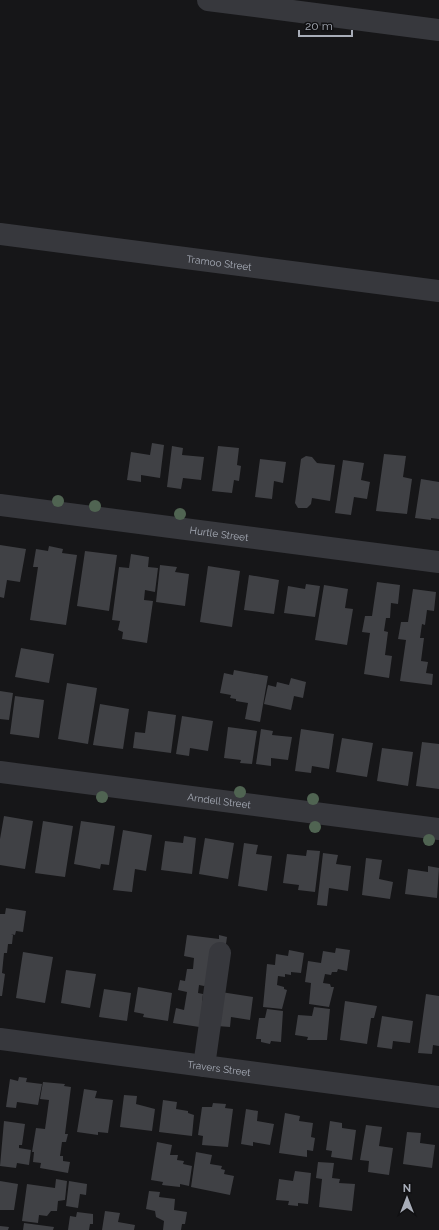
<svg xmlns="http://www.w3.org/2000/svg" width="439" height="1230" viewBox="0 0 439 1230" font-family="Raleway,sans-serif">
<style>
.building{fill:#404145}
.lines{fill:none;stroke-linecap:round;stroke-linejoin:round}
.minor{stroke:#37383d;stroke-width:22}
.tree{fill:#506452}
.labels{text-anchor:middle;stroke-width:4;stroke-linejoin:round;paint-order:stroke}
.street-label{font-size:10px;fill:#a8adb8;stroke:#111113}
</style>
<rect width="100%" height="100%" fill="#161618"/>
<!-- building -->
<path class="building" d="M 152,443 L 164,445 L 160,478 L 141,475 L 141,482 L 127,480 L 131,452 L 150,455 Z
M 172,446 L 183,448 L 182,455 L 204,457 L 201,480 L 183,478 L 181,489 L 167,487 Z
M 218,446 L 239,448 L 237,465 L 241,466 L 239,481 L 234,480 L 232,493 L 212,491 Z
M 384,454 L 406,456 L 403,477 L 412,479 L 407,514 L 376,511 Z
M 306,456 L 312,457 L 317,463 L 335,465 L 330,501 L 312,498 L 311,504 L 307,508 L 298,508 L 295,503 L 301,459 Z
M 260,459 L 286,462 L 283,483 L 274,481 L 272,499 L 255,497 Z
M 343,460 L 364,463 L 361,480 L 370,482 L 367,499 L 354,497 L 351,515 L 335,513 Z
M 421,479 L 439,482 L 439,519 L 431,518 L 431,520 L 415,518 Z
M 0,545 L 26,549 L 20,582 L 7,580 L 4,598 L 0,597 Z
M 49,546 L 63,549 L 62,553 L 77,555 L 66,625 L 30,620 L 38,567 L 33,567 L 36,549 L 48,551 Z
M 85,551 L 117,555 L 109,611 L 77,606 Z
M 131,554 L 149,557 L 148,567 L 158,568 L 155,592 L 145,590 L 144,600 L 153,601 L 147,643 L 122,639 L 123,632 L 118,630 L 120,621 L 112,620 L 119,567 L 129,568 Z
M 160,565 L 177,567 L 175,572 L 189,574 L 185,606 L 156,602 Z
M 208,566 L 240,571 L 232,627 L 200,622 Z
M 249,575 L 279,580 L 274,614 L 244,610 Z
M 377,582 L 400,585 L 398,604 L 391,603 L 390,618 L 386,618 L 384,631 L 388,632 L 385,655 L 392,656 L 389,678 L 364,674 L 370,633 L 362,632 L 365,616 L 372,616 Z
M 306,584 L 320,586 L 315,617 L 284,613 L 288,586 L 305,589 Z
M 324,585 L 348,589 L 345,608 L 353,609 L 347,645 L 315,640 Z
M 413,589 L 436,592 L 434,611 L 427,610 L 425,625 L 422,624 L 420,638 L 424,638 L 421,661 L 428,662 L 426,673 L 433,674 L 432,685 L 400,681 L 406,640 L 398,639 L 401,622 L 408,622 Z
M 21,648 L 54,654 L 49,683 L 15,677 Z
M 234,670 L 268,676 L 260,722 L 245,719 L 248,703 L 236,701 L 236,699 L 230,698 L 231,695 L 220,693 L 224,673 L 233,675 Z
M 291,678 L 306,682 L 303,698 L 294,696 L 291,710 L 264,704 L 268,685 L 276,687 L 277,682 L 289,685 Z
M 67,683 L 97,688 L 88,744 L 58,739 Z
M 0,691 L 13,693 L 9,720 L 0,719 Z
M 15,696 L 44,700 L 39,738 L 10,734 Z
M 100,704 L 129,709 L 123,749 L 93,745 Z
M 148,711 L 176,715 L 171,753 L 133,748 L 135,732 L 145,733 Z
M 182,716 L 213,721 L 208,751 L 190,748 L 189,756 L 176,754 Z
M 228,727 L 257,731 L 252,764 L 240,763 L 241,760 L 224,758 Z
M 261,729 L 273,731 L 272,735 L 292,737 L 288,760 L 271,758 L 271,766 L 256,764 Z
M 301,729 L 334,734 L 329,769 L 312,766 L 311,773 L 295,771 Z
M 342,738 L 373,743 L 367,777 L 336,772 Z
M 422,742 L 439,744 L 439,789 L 416,786 Z
M 382,748 L 413,752 L 408,786 L 377,781 Z
M 4,816 L 33,821 L 25,869 L 0,865 L 0,839 Z
M 43,821 L 73,826 L 65,877 L 35,873 Z
M 81,821 L 115,826 L 109,865 L 101,864 L 100,869 L 74,864 Z
M 123,830 L 152,835 L 146,871 L 135,869 L 132,892 L 113,890 Z
M 184,836 L 196,838 L 192,874 L 161,870 L 165,841 L 183,843 Z
M 205,838 L 234,843 L 228,879 L 199,874 Z
M 244,843 L 258,845 L 256,854 L 272,856 L 267,891 L 238,886 Z
M 307,850 L 320,851 L 315,892 L 298,890 L 299,885 L 283,883 L 287,854 L 306,856 Z
M 323,853 L 338,855 L 336,864 L 351,866 L 348,891 L 329,888 L 327,906 L 317,905 Z
M 366,858 L 382,860 L 379,879 L 393,882 L 390,899 L 362,895 Z
M 428,866 L 439,868 L 437,898 L 405,894 L 408,869 L 428,872 Z
M 6,908 L 26,911 L 23,932 L 16,931 L 15,935 L 11,934 L 13,935 L 12,944 L 8,944 L 7,953 L 4,953 L 2,973 L 5,974 L 2,996 L 0,996 L 0,914 L 5,914 Z
M 187,935 L 219,939 L 219,935 L 227,937 L 225,951 L 209,983 L 204,986 L 199,985 L 198,993 L 203,994 L 202,1003 L 208,1004 L 206,1028 L 173,1023 L 176,1008 L 184,1010 L 187,992 L 178,990 L 180,980 L 185,981 L 187,969 L 193,969 L 194,958 L 184,956 Z
M 336,948 L 350,950 L 347,971 L 338,969 L 337,972 L 332,972 L 331,975 L 325,974 L 323,983 L 330,984 L 331,987 L 334,987 L 329,1007 L 309,1004 L 311,983 L 305,982 L 308,961 L 321,963 L 323,951 L 335,953 Z
M 289,950 L 304,953 L 301,973 L 291,972 L 291,975 L 285,974 L 285,977 L 278,976 L 277,985 L 284,987 L 284,989 L 287,990 L 282,1009 L 263,1007 L 267,964 L 275,965 L 276,954 L 288,956 Z
M 23,952 L 53,957 L 45,1003 L 16,998 Z
M 66,970 L 96,974 L 90,1008 L 61,1003 Z
M 138,987 L 172,993 L 168,1021 L 143,1017 L 144,1014 L 134,1012 Z
M 104,989 L 131,993 L 127,1021 L 99,1017 Z
M 221,992 L 253,997 L 250,1020 L 231,1017 L 230,1027 L 217,1026 Z
M 426,994 L 439,996 L 439,1046 L 433,1045 L 432,1054 L 418,1053 Z
M 345,1001 L 377,1006 L 374,1018 L 371,1018 L 367,1044 L 340,1040 Z
M 314,1007 L 330,1009 L 327,1040 L 307,1040 L 308,1037 L 295,1035 L 298,1015 L 312,1016 Z
M 267,1009 L 283,1011 L 281,1042 L 271,1041 L 270,1044 L 261,1042 L 261,1039 L 256,1039 L 259,1018 L 265,1018 Z
M 382,1016 L 413,1021 L 410,1043 L 393,1041 L 392,1049 L 377,1047 Z
M 19,1077 L 27,1078 L 26,1082 L 42,1084 L 38,1105 L 17,1102 L 16,1108 L 6,1107 L 10,1079 L 18,1081 Z
M 43,1082 L 65,1084 L 64,1086 L 71,1087 L 65,1134 L 68,1134 L 66,1142 L 62,1142 L 60,1156 L 63,1156 L 63,1161 L 70,1162 L 68,1173 L 40,1168 L 41,1163 L 33,1162 L 34,1152 L 32,1152 L 36,1128 L 45,1129 L 47,1115 L 49,1100 L 40,1099 Z
M 84,1089 L 97,1091 L 95,1098 L 113,1100 L 108,1133 L 98,1132 L 98,1135 L 77,1132 Z
M 124,1095 L 137,1096 L 136,1104 L 155,1109 L 152,1131 L 120,1127 Z
M 163,1100 L 177,1102 L 176,1109 L 188,1111 L 188,1113 L 194,1115 L 192,1136 L 159,1132 Z
M 213,1103 L 226,1104 L 225,1108 L 233,1109 L 228,1147 L 202,1145 L 203,1136 L 198,1135 L 202,1107 L 212,1107 Z
M 246,1109 L 258,1111 L 257,1121 L 274,1124 L 270,1145 L 253,1142 L 253,1146 L 241,1144 Z
M 285,1113 L 300,1116 L 299,1121 L 313,1123 L 311,1137 L 315,1138 L 313,1151 L 307,1150 L 307,1157 L 279,1153 Z
M 4,1121 L 25,1124 L 22,1145 L 19,1145 L 19,1148 L 31,1150 L 29,1165 L 17,1163 L 16,1168 L 0,1166 Z
M 330,1121 L 342,1123 L 342,1128 L 356,1130 L 352,1160 L 331,1157 L 332,1151 L 326,1150 Z
M 366,1125 L 382,1127 L 379,1146 L 393,1148 L 389,1175 L 368,1172 L 369,1161 L 360,1160 Z
M 407,1132 L 421,1133 L 420,1143 L 435,1145 L 432,1168 L 403,1164 Z
M 157,1142 L 172,1145 L 170,1155 L 178,1155 L 177,1160 L 184,1161 L 183,1164 L 192,1166 L 189,1186 L 180,1184 L 180,1187 L 162,1185 L 163,1182 L 151,1180 Z
M 196,1152 L 212,1155 L 210,1164 L 222,1166 L 221,1169 L 225,1170 L 224,1174 L 234,1176 L 230,1195 L 191,1187 Z
M 318,1162 L 334,1163 L 332,1178 L 340,1179 L 339,1183 L 355,1184 L 352,1211 L 319,1207 L 322,1179 L 316,1178 Z
M 295,1171 L 311,1173 L 308,1204 L 298,1203 L 298,1206 L 288,1205 L 289,1201 L 276,1200 L 279,1179 L 293,1181 Z
M 56,1179 L 67,1181 L 65,1200 L 58,1201 L 57,1211 L 51,1211 L 47,1216 L 39,1215 L 38,1223 L 22,1221 L 27,1184 L 55,1188 Z
M 0,1181 L 18,1184 L 14,1210 L 0,1210 Z
M 69,1181 L 87,1184 L 86,1195 L 80,1194 L 78,1208 L 66,1206 Z
M 149,1191 L 160,1192 L 159,1197 L 175,1199 L 174,1210 L 187,1212 L 185,1224 L 182,1224 L 181,1230 L 163,1230 L 164,1221 L 156,1217 L 155,1211 L 146,1209 Z
M 105,1211 L 120,1213 L 118,1222 L 135,1225 L 134,1230 L 102,1230 Z
M 77,1212 L 93,1214 L 93,1224 L 90,1224 L 89,1230 L 68,1230 L 70,1216 L 76,1217 Z
M 24,1223 L 54,1227 L 53,1230 L 23,1230 Z
M 0,1226 L 9,1227 L 8,1230 L 0,1230 Z"/>
<g class="lines">
<!-- minor -->
<g class="minor">
<path d="M 208,0 L 439,30"/>
<path id="s1" d="M 0,234 L 439,291"/>
<path id="s2" d="M 0,505 L 439,562"/>
<path id="s3" d="M 0,772 L 439,829"/>
<path id="s4" d="M 0,1039 L 439,1097"/>
<path d="M 204,1066 L 220,953"/>
</g>
</g>
<!-- trees -->
<g class="tree">
<circle cx="58" cy="501" r="6"/>
<circle cx="95" cy="506" r="6"/>
<circle cx="180" cy="514" r="6"/>
<circle cx="240" cy="792" r="6"/>
<circle cx="102" cy="797" r="6"/>
<circle cx="313" cy="799" r="6"/>
<circle cx="315" cy="827" r="6"/>
<circle cx="429" cy="840" r="6"/>
</g>
<g class="labels">
<!-- street labels -->
<g class="street-label">
<text dy="4" stroke="none"><textPath href="#s1" startOffset="221">Tramoo Street</textPath></text>
<text dy="4" stroke="none"><textPath href="#s2" startOffset="221">Hurtle Street</textPath></text>
<text dy="4" stroke="none"><textPath href="#s3" startOffset="221">Arndell Street</textPath></text>
<text dy="4" stroke="none"><textPath href="#s4" startOffset="221">Travers Street</textPath></text>
</g>
</g>
<!-- north arrow -->
<g transform="translate(407 1198)" stroke="#111113" stroke-width="3" paint-order="stroke">
<path d="M0-3L7 15L0 10L-7 15Z" fill="#a8adb8"/>
<text y="-6" font-size="11" font-weight="bold" text-anchor="middle" fill="#a8adb8">N</text>
</g>
<!-- scale -->
<path d="M299 30v6h53v-6" fill="none" stroke="#a8adb8" stroke-width="2"/>
<text x="305" y="30" font-size="12" fill="#a8adb8" stroke="#111113" stroke-width="3" paint-order="stroke">20 m</text>
</svg>
